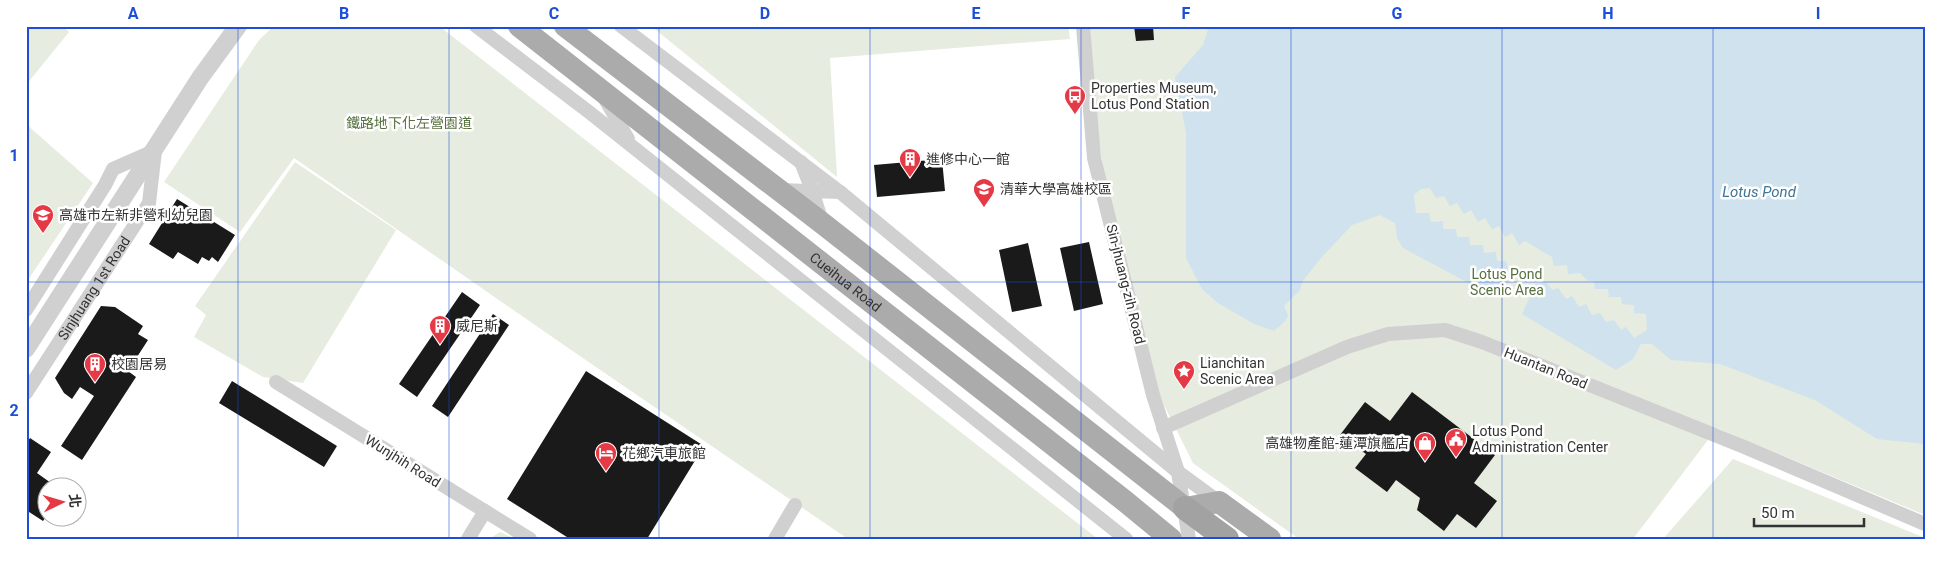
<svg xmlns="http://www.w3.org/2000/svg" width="1951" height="565" viewBox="0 0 1951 565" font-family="Roboto,'Noto Sans TC',sans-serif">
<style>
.green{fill:#e6ecdf}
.water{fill:#cfe2ee}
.building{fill:#1a1a1a}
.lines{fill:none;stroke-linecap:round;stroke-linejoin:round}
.minor{stroke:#d0d0d0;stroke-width:14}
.tertiary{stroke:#d0d0d0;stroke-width:18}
.primary{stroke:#ababab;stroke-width:22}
.trunk{stroke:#a2a2a2;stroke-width:24}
.grid{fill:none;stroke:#1d4ed8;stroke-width:1;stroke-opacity:0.55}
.labels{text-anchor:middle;stroke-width:5;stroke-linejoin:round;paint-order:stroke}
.poi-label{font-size:14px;fill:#333;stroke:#fff;text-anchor:start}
.park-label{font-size:14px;fill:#56703f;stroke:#fff}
.street-label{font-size:14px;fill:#333;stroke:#fff}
.water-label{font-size:15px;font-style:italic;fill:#3f7597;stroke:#fff}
.neatline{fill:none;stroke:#1d4ed8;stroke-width:2}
.grid-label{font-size:16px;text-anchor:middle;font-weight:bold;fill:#1d4ed8}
</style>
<rect width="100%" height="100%" fill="#fff"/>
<!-- green -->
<path class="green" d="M 26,26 L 62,26 L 69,32 L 26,85 Z
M 274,26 L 439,26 L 1098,539 L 848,539 L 574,352 L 294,158 L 240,232 L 164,182 L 259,40 Z
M 651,26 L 1068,26 L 1070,39 L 830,58 L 837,177 Z
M 1088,26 L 1925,26 L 1925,515 L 1717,428 L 1633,539 L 1299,539 L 1193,463 L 1161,399 L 1105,177 L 1098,139 Z
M 26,124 L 93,183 L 26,283 Z
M 295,162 L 396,230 L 303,383 L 263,377 L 194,337 L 206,315 L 195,306 Z
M 1733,459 L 1925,538 L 1925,539 L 1663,539 Z
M 500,532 L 516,539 L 489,539 Z"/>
<!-- water -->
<path class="water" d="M 1209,26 L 1925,26 L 1925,444 L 1877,439 L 1815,400 L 1720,364 L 1671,360 L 1652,344 L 1641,344 L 1633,359 L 1616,370 L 1522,314 L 1536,284 L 1546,282 L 1552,290 L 1558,288 L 1566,299 L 1572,296 L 1579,307 L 1586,304 L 1592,315 L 1600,313 L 1606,322 L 1614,320 L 1621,330 L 1626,327 L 1634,338 L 1647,330 L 1646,314 L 1634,313 L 1634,305 L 1622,304 L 1621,297 L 1609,297 L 1608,289 L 1595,289 L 1594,281 L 1588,281 L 1580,273 L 1568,274 L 1567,265 L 1554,266 L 1552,257 L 1525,241 L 1519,245 L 1512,233 L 1505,237 L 1499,226 L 1492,229 L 1485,218 L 1478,222 L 1471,210 L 1464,214 L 1457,203 L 1450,206 L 1444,196 L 1436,198 L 1430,188 L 1421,189 L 1414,195 L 1416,213 L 1429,213 L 1431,222 L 1443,221 L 1443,229 L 1456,229 L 1457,237 L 1469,237 L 1470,245 L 1483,245 L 1484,253 L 1496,252 L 1497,261 L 1506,261 L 1508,270 L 1493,296 L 1403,248 L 1397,238 L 1395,223 L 1380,215 L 1352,225 L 1321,258 L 1302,282 L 1300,290 L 1284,306 L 1288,316 L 1285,321 L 1274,331 L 1254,324 L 1218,303 L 1202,289 L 1186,258 L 1186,132 L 1175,77 L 1203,45 Z"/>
<!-- building -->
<path class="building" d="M 1134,26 L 1153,26 L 1154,40 L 1136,41 Z
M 942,159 L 945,191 L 877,197 L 874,165 Z
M 177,199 L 235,235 L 218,262 L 212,257 L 209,261 L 202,257 L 198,264 L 178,252 L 173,259 L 149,244 Z
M 1089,242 L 1103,304 L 1074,311 L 1060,248 Z
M 1028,243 L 1042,306 L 1012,312 L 999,250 Z
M 462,292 L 480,305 L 417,397 L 399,384 Z
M 101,306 L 115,307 L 143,326 L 138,334 L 148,340 L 128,371 L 136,377 L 82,460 L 61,446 L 94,396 L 80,387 L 72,399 L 64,393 L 55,378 Z
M 493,314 L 509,325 L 448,417 L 432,406 Z
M 586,371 L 704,446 L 647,539 L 570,539 L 507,499 Z
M 232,381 L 337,446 L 324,467 L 219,403 Z
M 1412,392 L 1495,455 L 1474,483 L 1497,501 L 1476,528 L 1457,514 L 1444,531 L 1417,510 L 1420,498 L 1396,480 L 1387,492 L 1355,468 L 1366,454 L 1340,435 L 1365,402 L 1390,421 Z
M 30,438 L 51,452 L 37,473 L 58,488 L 48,488 L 48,514 L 43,521 L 26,510 L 26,444 Z"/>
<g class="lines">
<!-- minor -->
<g class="minor">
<path d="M 476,26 L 589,112 L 1126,539"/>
<path d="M 621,26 L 840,192 L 1178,472 L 1219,502"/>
<path d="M 1083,26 L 1094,158 L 1153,395 L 1178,472 L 1189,539"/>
<path d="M 605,99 L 628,139"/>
<path d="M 801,162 L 812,190 L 822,222"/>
<path d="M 779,190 L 840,192"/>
<path d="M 26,310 L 105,185 L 113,169 L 154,151"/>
<path d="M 276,382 L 530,539"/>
<path id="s1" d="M 26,393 L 149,203 L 155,151"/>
<path d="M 1163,428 L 1347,347 L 1388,334 L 1445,330 L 1482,342 L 1742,446 L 1925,524"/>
<path d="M 468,539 L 485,511"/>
<path d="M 775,539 L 795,505"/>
</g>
<!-- tertiary -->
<path class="tertiary" d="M 26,349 L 200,78 L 238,26"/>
<!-- primary -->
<g class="primary">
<path id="s2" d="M 519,26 L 1126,502 L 1171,539"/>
<path d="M 565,26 L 822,223 L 1185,508 L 1219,502 L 1270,539"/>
</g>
<!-- trunk -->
<path class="trunk" d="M 1185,508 L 1227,539"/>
</g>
<!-- grid -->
<path class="grid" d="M 238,26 L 238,539M 449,26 L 449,539M 659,26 L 659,539M 870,26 L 870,539M 1081,26 L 1081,539M 1291,26 L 1291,539M 1502,26 L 1502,539M 1713,26 L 1713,539M 26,282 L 1925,282"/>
<!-- icons -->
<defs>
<g id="bus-pin" transform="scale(1.125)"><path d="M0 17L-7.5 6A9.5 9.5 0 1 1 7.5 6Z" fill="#e63946" stroke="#fff"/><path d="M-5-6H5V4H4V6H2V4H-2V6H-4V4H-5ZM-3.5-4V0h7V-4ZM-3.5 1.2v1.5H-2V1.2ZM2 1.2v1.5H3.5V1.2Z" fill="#fff"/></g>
<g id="building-pin" transform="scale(1.125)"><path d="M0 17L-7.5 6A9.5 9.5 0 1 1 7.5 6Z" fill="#e63946" stroke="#fff"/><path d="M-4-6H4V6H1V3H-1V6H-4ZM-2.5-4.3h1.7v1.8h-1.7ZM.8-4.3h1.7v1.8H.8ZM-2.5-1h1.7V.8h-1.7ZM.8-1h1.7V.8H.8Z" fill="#fff"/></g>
<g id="university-pin" transform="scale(1.125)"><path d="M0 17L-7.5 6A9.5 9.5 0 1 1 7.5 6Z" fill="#e63946" stroke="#fff"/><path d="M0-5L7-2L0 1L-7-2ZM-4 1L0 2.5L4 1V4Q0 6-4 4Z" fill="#fff"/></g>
<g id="school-pin" transform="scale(1.125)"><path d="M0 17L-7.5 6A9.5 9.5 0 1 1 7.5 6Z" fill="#e63946" stroke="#fff"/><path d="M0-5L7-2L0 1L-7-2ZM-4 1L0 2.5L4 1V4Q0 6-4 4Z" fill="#fff"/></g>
<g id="sight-pin" transform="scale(1.125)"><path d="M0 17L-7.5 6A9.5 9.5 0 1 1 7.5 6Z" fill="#e63946" stroke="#fff"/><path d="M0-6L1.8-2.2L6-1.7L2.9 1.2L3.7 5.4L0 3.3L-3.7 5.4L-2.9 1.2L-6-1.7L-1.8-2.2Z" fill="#fff"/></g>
<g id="civic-pin" transform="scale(1.125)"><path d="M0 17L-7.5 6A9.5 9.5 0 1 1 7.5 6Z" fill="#e63946" stroke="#fff"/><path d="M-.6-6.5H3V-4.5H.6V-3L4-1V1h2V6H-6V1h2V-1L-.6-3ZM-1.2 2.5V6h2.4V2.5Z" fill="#fff"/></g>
<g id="shop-pin" transform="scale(1.125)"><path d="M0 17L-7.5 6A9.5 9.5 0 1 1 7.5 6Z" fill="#e63946" stroke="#fff"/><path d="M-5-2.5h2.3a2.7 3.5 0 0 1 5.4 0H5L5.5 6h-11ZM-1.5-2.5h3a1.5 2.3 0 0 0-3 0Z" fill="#fff"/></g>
<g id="hotel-pin" transform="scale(1.125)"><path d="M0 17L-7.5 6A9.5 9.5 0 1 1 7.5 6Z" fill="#e63946" stroke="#fff"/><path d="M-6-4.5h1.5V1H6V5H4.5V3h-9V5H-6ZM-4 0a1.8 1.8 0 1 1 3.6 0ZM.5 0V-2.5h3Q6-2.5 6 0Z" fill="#fff"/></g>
</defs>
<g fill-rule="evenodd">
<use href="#bus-pin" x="1075" y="96"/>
<use href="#building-pin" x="910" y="159"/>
<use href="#university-pin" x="984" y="189"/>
<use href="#school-pin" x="43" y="215"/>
<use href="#building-pin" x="440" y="326"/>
<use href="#building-pin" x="95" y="364"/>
<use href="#sight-pin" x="1184" y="371"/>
<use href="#civic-pin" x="1456" y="439"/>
<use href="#shop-pin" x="1425" y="443"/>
<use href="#hotel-pin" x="606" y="453"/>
</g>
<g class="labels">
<!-- poi labels -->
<g class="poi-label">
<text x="1091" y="93">Properties Museum,<tspan x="1091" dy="16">Lotus Pond Station</tspan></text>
<text x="926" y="164">進修中心一館</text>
<text x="1000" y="194">清華大學高雄校區</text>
<text x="59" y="220">高雄市左新非營利幼兒園</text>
<text x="456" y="331">威尼斯</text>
<text x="1200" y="368">Lianchitan<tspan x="1200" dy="16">Scenic Area</tspan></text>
<text x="111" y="369">校園居易</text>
<text x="1472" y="436">Lotus Pond<tspan x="1472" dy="16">Administration Center</tspan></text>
<text x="1409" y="448" text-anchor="end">高雄物產館-蓮潭旗艦店</text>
<text x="622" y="458">花鄉汽車旅館</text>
</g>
<!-- park labels -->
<g class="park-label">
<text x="409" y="128">鐵路地下化左營園道</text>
<text x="1507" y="279">Lotus Pond<tspan x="1507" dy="16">Scenic Area</tspan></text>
</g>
<!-- street labels -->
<g class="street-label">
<text dy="5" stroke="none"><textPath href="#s2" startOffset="415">Cueihua Road</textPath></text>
<text transform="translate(1126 284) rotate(76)" y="5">Sin-jhuang-zih Road</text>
<text dy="5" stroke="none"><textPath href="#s1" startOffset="125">Sinjhuang 1st Road</textPath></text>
<text transform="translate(1546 368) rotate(22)" y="5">Huantan Road</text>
<text transform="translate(403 461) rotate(32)" y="5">Wunjhih Road</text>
</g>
<!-- water labels -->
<g class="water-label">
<text x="1759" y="197">Lotus Pond</text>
</g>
</g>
<!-- border -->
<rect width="1951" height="565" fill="none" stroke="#ffffff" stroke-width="55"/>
<!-- north arrow -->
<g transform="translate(62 502) rotate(85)"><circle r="24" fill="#ffffff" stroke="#adadad"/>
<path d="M0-4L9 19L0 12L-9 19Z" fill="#e63946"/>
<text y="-8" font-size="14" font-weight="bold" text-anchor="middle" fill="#333333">北</text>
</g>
<!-- scale -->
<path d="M1754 518v8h110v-8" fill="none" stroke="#333333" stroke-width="2.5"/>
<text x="1761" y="518" font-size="15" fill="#333333" stroke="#ffffff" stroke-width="4" paint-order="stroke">50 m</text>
<rect x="28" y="28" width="1896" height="510" class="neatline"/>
<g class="grid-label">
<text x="133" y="19">A</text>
<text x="344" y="19">B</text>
<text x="554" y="19">C</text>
<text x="765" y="19">D</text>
<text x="976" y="19">E</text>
<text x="1186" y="19">F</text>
<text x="1397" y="19">G</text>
<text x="1608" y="19">H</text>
<text x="1818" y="19">I</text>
<text x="14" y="161">1</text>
<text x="14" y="416">2</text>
</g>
</svg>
